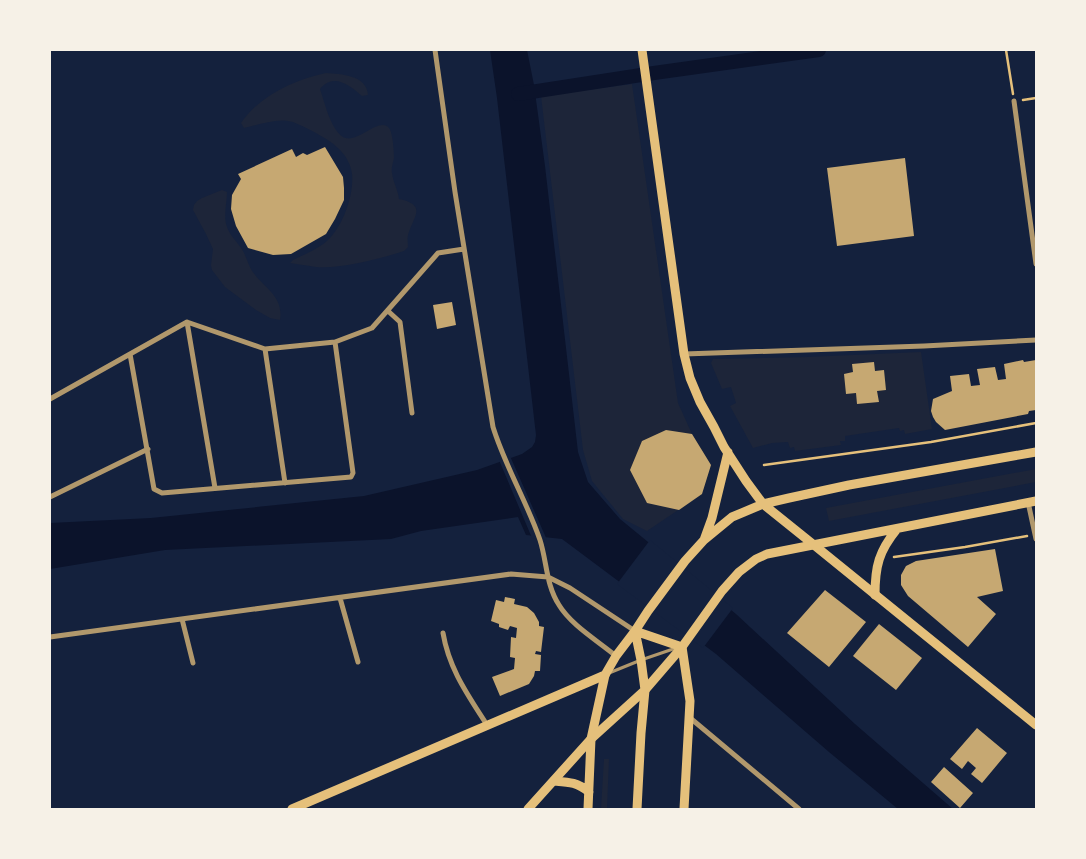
<svg xmlns="http://www.w3.org/2000/svg" width="1086" height="859" viewBox="0 0 1086 859" font-family="Montserrat,sans-serif">
<style>
.green{fill:#1d2539}
.water{fill:#0b132b}
.pier{fill:#14213d}
.lines{fill:none;stroke-linecap:round;stroke-linejoin:round}
.canal{stroke:#0b132b;stroke-width:14}
.building{fill:#c6a872}
.path{stroke:#e5c07b;stroke-width:2.5}
.service{stroke:#b1986c;stroke-width:3}
.minor{stroke:#b1986c;stroke-width:5}
.secondary{stroke:#e5c07b;stroke-width:9}
.primary{stroke:#e5c07b;stroke-width:9}
</style>
<rect width="100%" height="100%" fill="#14213d"/>
<!-- green -->
<path class="green" d="M 326,73 C 341,74 367,75 368,95 L 362,96 C 350,86 334,72 320,89 C 325,103 330,128 343,137 C 357,145 379,116 389,128 C 393,133 394,152 394,158 C 393,163 391,168 392,173 C 393,182 398,190 399,199 C 428,205 413,217 408,235 C 407,238 408,243 408,247 L 404,251 C 379,259 342,269 316,267 C 308,266 298,264 290,263 L 293,260 C 305,254 321,248 330,238 C 344,223 354,194 352,174 C 351,165 346,156 340,150 C 330,139 307,128 293,122 C 278,117 259,125 244,128 L 241,123 C 258,97 295,79 326,73 Z
M 632,84 L 678,403 L 692,434 L 711,465 L 702,494 L 647,531 L 623,519 L 592,481 L 583,450 L 541,96 Z
M 222,190 L 227,192 C 227,203 223,216 227,227 C 231,238 240,244 244,253 C 247,259 249,266 252,271 C 264,288 284,296 280,320 L 270,318 L 256,310 L 225,287 L 212,270 L 211,265 L 213,249 L 206,234 L 193,210 L 194,205 L 197,201 L 202,198 Z
M 921,352 L 932,429 L 905,434 L 904,430 L 900,431 L 899,428 L 845,436 L 845,441 L 840,441 L 841,445 L 795,451 L 794,447 L 790,448 L 788,442 L 772,443 L 753,448 L 730,406 L 736,403 L 731,387 L 722,389 L 711,363 L 713,359 L 807,357 Z
M 1036,469 L 1036,482 L 829,521 L 826,508 Z
M 604,759 L 609,759 L 607,809 L 601,809 Z"/>
<!-- water -->
<path class="water" d="M 490,50 L 527,50 L 534,85 L 545,166 L 578,452 L 588,482 L 620,519 L 736,614 L 855,724 L 953,809 L 898,809 L 829,752 L 716,654 L 562,539 L 526,535 L 518,517 L 421,531 L 391,539 L 165,550 L 50,569 L 50,523 L 151,518 L 364,496 L 477,470 L 522,454 L 532,447 L 535,442 L 536,435 L 497,98 Z"/>
<!-- pier -->
<path class="pier" d="M 510,456 L 547,540 L 532,538 L 499,460 Z
M 650,540 L 733,608 L 703,648 L 617,584 Z"/>
<g class="lines">
<!-- canal -->
<path class="canal" d="M 518,94 L 654,73 L 819,50"/>
</g>
<!-- building -->
<path class="building" d="M 325,147 L 343,177 L 344,188 L 344,200 L 335,219 L 326,234 L 291,254 L 273,255 L 248,248 L 236,226 L 231,209 L 232,195 L 241,179 L 238,174 L 292,149 L 296,157 L 303,153 L 307,155 Z
M 905,158 L 914,236 L 837,246 L 827,168 Z
M 452,302 L 456,325 L 437,329 L 433,305 Z
M 1023,360 L 1024,362 L 1036,360 L 1036,410 L 1029,411 L 1028,414 L 945,430 L 936,422 L 933,417 L 931,411 L 933,399 L 952,391 L 950,376 L 969,374 L 971,386 L 980,385 L 977,369 L 995,367 L 998,380 L 1006,379 L 1004,364 Z
M 874,362 L 875,371 L 884,370 L 886,390 L 877,391 L 879,402 L 857,404 L 856,393 L 846,394 L 844,374 L 853,372 L 852,364 Z
M 666,430 L 692,434 L 711,465 L 702,494 L 679,510 L 647,503 L 630,470 L 642,441 Z
M 995,549 L 1003,591 L 977,597 L 996,614 L 968,647 L 908,596 L 901,585 L 901,575 L 906,566 L 916,561 Z
M 825,590 L 866,622 L 829,667 L 787,633 Z
M 505,597 L 515,599 L 514,604 L 527,607 L 534,613 L 539,622 L 539,626 L 544,627 L 541,652 L 536,651 L 535,654 L 541,655 L 540,671 L 535,671 L 534,676 L 529,684 L 500,696 L 492,677 L 514,669 L 515,658 L 510,657 L 511,637 L 516,638 L 517,628 L 510,626 L 508,630 L 499,627 L 499,624 L 491,621 L 496,600 L 504,602 Z
M 879,624 L 922,658 L 896,690 L 853,656 Z
M 977,728 L 1007,753 L 982,783 L 971,774 L 976,768 L 968,761 L 962,769 L 950,759 Z
M 944,767 L 973,793 L 960,808 L 931,782 Z"/>
<g class="lines">
<!-- path -->
<path class="path" d="M 1006,50 L 1013,94
M 1023,100 L 1036,98
M 764,465 L 931,442 L 1036,423
M 894,557 L 965,547 L 1027,536"/>
<!-- service -->
<path class="service" d="M 609,673 L 641,660 L 676,648"/>
<!-- minor -->
<path class="minor" d="M 435,50 L 455,192 L 493,427 C 505,466 527,502 540,540 C 547,562 546,585 559,605 C 571,625 598,641 616,656
M 1014,101 L 1036,264
M 388,311 L 400,322 L 412,413
M 187,322 L 215,488
M 265,349 L 285,483
M 130,354 L 154,489 L 162,493 L 351,477 L 353,473 L 335,342
M 684,354 L 924,346 L 1036,340
M 50,399 L 187,322 L 265,349 L 335,342 L 372,328 L 438,253 L 464,249
M 50,497 L 148,449
M 1028,502 L 1036,539
M 340,598 L 358,662
M 182,619 L 193,663
M 443,633 C 449,669 468,695 487,725
M 50,637 L 511,574 L 548,577 L 570,588 L 635,631
M 689,717 L 799,809"/>
<!-- secondary -->
<path class="secondary" d="M 814,545 L 1036,725
M 682,647 L 690,701 L 684,809
M 554,781 C 569,782 577,782 589,792
M 588,809 L 591,739 L 605,675
M 637,809 L 641,733 L 645,690"/>
<!-- primary -->
<path class="primary" d="M 642,50 L 684,354 L 690,378 L 700,402 L 714,427 L 724,447 L 746,481 L 763,504 L 814,545
M 704,540 L 712,518 L 728,452
M 875,595 C 875,566 879,551 897,529
M 635,631 L 641,660 L 645,690
M 635,631 L 682,647
M 292,809 L 605,675 L 616,656 L 635,631 L 648,611 L 685,561 L 704,540 L 732,517 L 763,504 L 789,498 L 849,485 L 1036,452
M 528,809 L 591,739 L 645,690 L 682,647 L 722,591 L 739,572 L 756,559 L 767,554 L 1036,501"/>
</g>
<!-- border -->
<rect width="1086" height="859" fill="none" stroke="#f6f1e7" stroke-width="102"/>
</svg>
